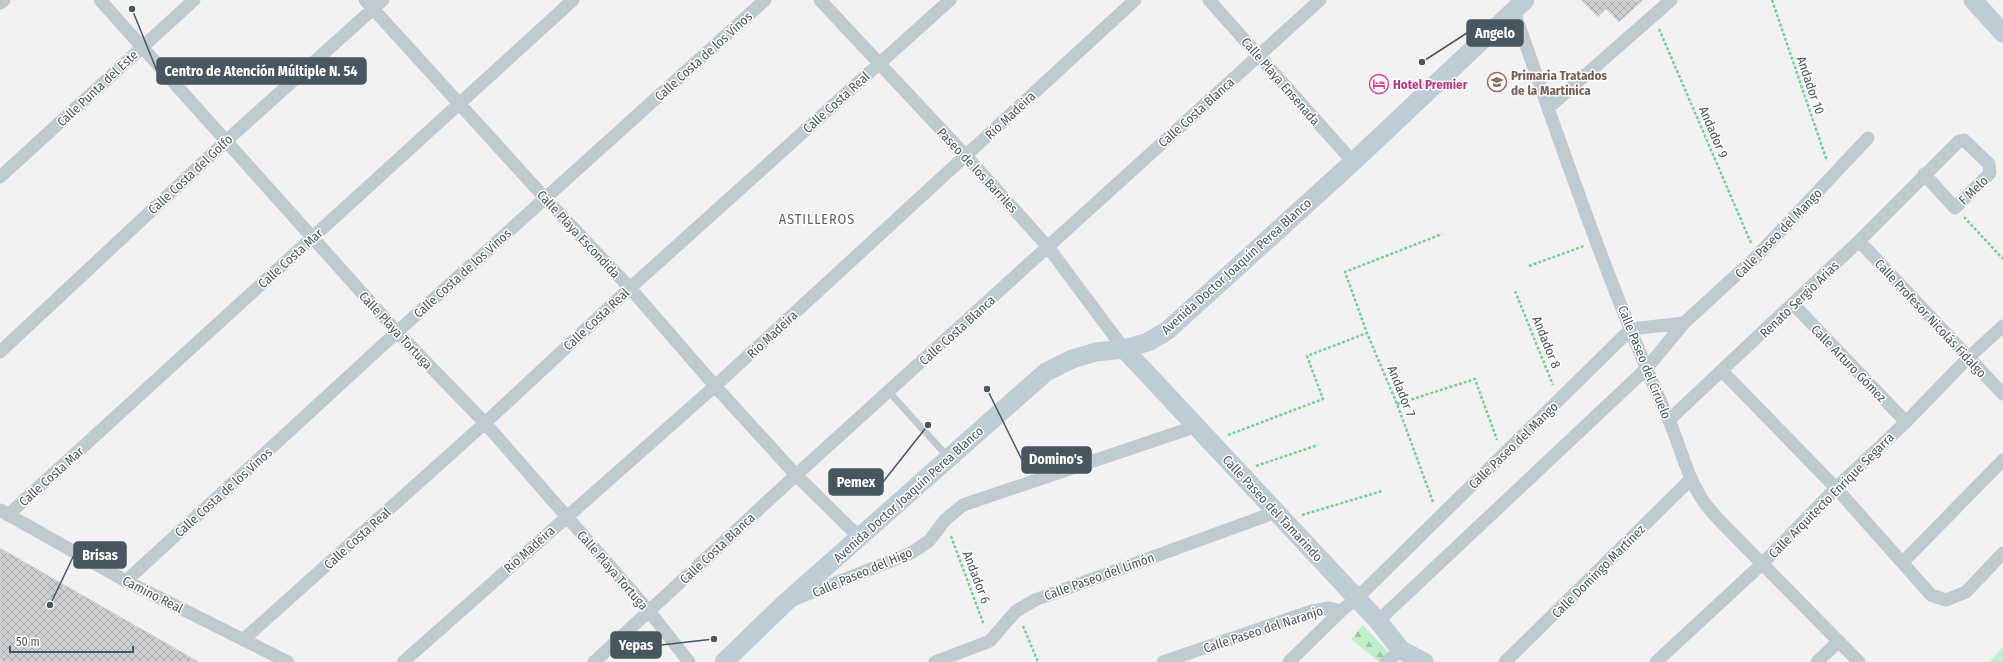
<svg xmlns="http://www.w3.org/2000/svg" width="2003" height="662" viewBox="0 0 2003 662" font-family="'Fira Sans Condensed',sans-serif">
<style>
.grass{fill:#bef1cb}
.forest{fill:url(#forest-firs)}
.building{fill:url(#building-cross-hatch);stroke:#d4d8dc}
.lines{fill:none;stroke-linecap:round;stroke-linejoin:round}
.path{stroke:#75d196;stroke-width:2.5;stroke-dasharray:3 2;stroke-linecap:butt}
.lane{stroke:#becad0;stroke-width:7}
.street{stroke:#becad0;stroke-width:13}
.secondary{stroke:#beccd5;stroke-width:19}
.labels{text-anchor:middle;stroke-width:3;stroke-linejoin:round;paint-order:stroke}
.street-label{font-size:13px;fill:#48575f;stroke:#fff}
.education-label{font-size:13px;font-weight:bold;fill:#785e54;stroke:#fff;text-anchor:start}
.hotel-label{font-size:13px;font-weight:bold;fill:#b23c85;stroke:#fff;text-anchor:start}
.neighbourhood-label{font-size:14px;letter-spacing:1px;fill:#5d6266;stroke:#fff}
.leader{fill:none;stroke:#48575f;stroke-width:1.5}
.callout-dot{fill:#48575f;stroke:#fff;stroke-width:1.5}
.callout{fill:#48575f;stroke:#48575f;stroke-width:1.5}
.callout-label{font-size:14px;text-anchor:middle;font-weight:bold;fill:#fff}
</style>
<defs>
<pattern id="forest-firs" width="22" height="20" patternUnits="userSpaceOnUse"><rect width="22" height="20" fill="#bef1cb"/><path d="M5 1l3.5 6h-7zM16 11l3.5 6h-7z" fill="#9cc6a8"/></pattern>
<pattern id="building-cross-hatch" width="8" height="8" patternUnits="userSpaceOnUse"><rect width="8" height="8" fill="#cacfd3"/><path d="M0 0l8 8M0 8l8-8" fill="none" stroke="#a6abae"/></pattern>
</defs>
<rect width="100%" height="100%" fill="#f3f1f1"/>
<!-- grass -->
<path class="grass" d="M 2003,647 L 2003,662 L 1989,662 Z"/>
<!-- forest -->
<path class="forest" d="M 1363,625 L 1388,652 L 1379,662 L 1351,639 Z"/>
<!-- building -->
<path class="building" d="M 1581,0 L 1643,0 L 1619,22 L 1606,9 L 1598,17 Z
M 0,548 L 199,662 L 0,662 Z"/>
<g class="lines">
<!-- path -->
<path class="path" d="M 1772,0 L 1827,161
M 1659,29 L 1751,243
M 1964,217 L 2003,259
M 1529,266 L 1584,246
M 1515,291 L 1553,385
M 1397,404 L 1475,379 L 1497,440
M 1228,435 L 1323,399 L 1307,356 L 1367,333
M 1256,466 L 1318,445
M 1433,502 L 1397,404 L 1367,333 L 1345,272 L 1442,234
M 1302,515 L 1382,491
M 951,536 L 984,625
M 1023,626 L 1038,662"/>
<!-- lane -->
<path class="lane" d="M 889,392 L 948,457"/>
<!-- street -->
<path class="street" d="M 100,0 L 397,332 L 485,423 L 649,611 L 689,662
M 365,0 L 545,198 L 630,288 L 715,386 L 796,475 L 859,537
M 820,0 L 966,156 L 1048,247 L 1124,349
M 1209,0 L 1353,162
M 0,3 L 4,0
M 1514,11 C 1562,148 1609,286 1668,418 C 1680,445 1686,474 1702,499 C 1706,506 1713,513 1719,520 L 1859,662
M 1548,108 L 1671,0
M 0,177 L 194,0
M 1859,241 L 2003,394
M 1793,304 L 1906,422
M 0,352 L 226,141 L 383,0
M 1723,372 L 1836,488 L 1931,595 L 1946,600 L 1966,592 L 2003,553
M 1669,420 L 1859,241 L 1959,141 L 1964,140 L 1989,164 L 1990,173 L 1955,208 L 1924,174
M 0,510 L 126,581 L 288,662
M 8,515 L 573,0
M 1903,562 L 2003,460
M 126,581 L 397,332 L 765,0
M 795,599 L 911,553 L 929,541 L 945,520 L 963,505 L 1197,426
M 1378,621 L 1646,369 L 1684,323 L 1756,257 L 1868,138
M 243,640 L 485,423 L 630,288 L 950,0
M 403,662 L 715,386 L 1135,0
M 594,662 L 796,475 L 1320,0
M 935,662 L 990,641 L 1016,611 L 1035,600 L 1276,512
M 1163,662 L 1312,611 L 1329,608 L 1341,611
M 1289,662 L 1341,611 L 1357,598 L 1631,329 L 1684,323
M 1386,662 L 1401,650
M 1505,662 L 1691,479
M 1656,662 L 1763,563 L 1836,488 L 1906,422 L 1968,358 L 2003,326
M 1817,662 L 1839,641"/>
<!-- secondary -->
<path class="secondary" d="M 1973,0 L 2003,33
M 1124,349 L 1378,621 L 1401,650 L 1424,662
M 724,662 L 785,603 L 1046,372 L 1072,359 L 1096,352 L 1124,349 L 1148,342 L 1168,330 L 1353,162 L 1525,0"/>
</g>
<!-- icons -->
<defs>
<g id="school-ring" transform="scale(1)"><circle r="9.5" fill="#fff" stroke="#8d6e63" stroke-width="1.5"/><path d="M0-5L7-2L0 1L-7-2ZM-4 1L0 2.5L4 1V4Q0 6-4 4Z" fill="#8d6e63"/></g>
<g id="hotel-ring" transform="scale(1)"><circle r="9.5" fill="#fff" stroke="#d1479c" stroke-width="1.5"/><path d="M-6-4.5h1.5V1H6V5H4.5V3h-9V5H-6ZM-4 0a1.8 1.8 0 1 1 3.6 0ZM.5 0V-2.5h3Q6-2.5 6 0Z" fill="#d1479c"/></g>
</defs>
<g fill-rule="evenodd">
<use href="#school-ring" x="1497" y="82"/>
<use href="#hotel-ring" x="1379" y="84"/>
</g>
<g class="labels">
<!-- street labels -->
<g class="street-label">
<text transform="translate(703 56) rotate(-42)" y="5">Calle Costa de los Vinos</text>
<text transform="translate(1281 81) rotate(49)" y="5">Calle Playa Ensenada</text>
<text transform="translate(1811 85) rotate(71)" y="5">Andador 10</text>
<text transform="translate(97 88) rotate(-43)" y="5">Calle Punta del Este</text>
<text transform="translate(836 102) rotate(-42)" y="5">Calle Costa Real</text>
<text transform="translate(1196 112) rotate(-42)" y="5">Calle Costa Blanca</text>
<text transform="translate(1010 115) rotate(-43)" y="5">Río Madeira</text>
<text transform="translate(1714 132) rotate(67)" y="5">Andador 9</text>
<text transform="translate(978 170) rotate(47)" y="5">Paseo de los Barriles</text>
<text transform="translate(190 174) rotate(-43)" y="5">Calle Costa del Golfo</text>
<text transform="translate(1973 190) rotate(-44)" y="5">F Melo</text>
<text transform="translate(1778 233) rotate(-46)" y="5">Calle Paseo del Mango</text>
<text transform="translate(579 234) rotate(47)" y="5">Calle Playa Escondida</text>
<text transform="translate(290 258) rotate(-42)" y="5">Calle Costa Mar</text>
<text transform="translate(1236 266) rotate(-42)" y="5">Avenida Doctor Joaquín Perea Blanco</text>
<text transform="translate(462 273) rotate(-42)" y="5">Calle Costa de los Vinos</text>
<text transform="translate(1799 299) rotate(-44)" y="5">Renato Sergio Arias</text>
<text transform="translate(1931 318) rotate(47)" y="5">Calle Profesor Nicolás Fidalgo</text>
<text transform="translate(596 319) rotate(-43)" y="5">Calle Costa Real</text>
<text transform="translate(396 330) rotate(47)" y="5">Calle Playa Tortuga</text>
<text transform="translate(957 330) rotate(-42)" y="5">Calle Costa Blanca</text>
<text transform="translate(772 334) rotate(-43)" y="5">Río Madeira</text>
<text transform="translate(1547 342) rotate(68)" y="5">Andador 8</text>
<text transform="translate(1645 362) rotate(68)" y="5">Calle Paseo del Ciruelo</text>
<text transform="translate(1849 363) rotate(46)" y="5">Calle Arturo Gómez</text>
<text transform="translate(1402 391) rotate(68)" y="5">Andador 7</text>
<text transform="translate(1513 445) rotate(-44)" y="5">Calle Paseo del Mango</text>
<text transform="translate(51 476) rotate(-42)" y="5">Calle Costa Mar</text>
<text transform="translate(223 492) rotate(-42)" y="5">Calle Costa de los Vinos</text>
<text transform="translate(908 494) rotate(-42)" y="5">Avenida Doctor Joaquín Perea Blanco</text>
<text transform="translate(1831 495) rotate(-45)" y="5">Calle Arquitecto Enrique Segarra</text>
<text transform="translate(1273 508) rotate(47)" y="5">Calle Paseo del Tamarindo</text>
<text transform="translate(357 538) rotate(-42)" y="5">Calle Costa Real</text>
<text transform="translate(717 548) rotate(-43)" y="5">Calle Costa Blanca</text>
<text transform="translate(529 549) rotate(-42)" y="5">Río Madeira</text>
<text transform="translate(613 570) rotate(49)" y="5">Calle Playa Tortuga</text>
<text transform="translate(1598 571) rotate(-45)" y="5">Calle Domingo Martínez</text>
<text transform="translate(862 572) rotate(-23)" y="5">Calle Paseo del Higo</text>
<text transform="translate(1099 576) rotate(-20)" y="5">Calle Paseo del Limón</text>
<text transform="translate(977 577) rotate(69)" y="5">Andador 6</text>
<text transform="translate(153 594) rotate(27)" y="5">Camino Real</text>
<text transform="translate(1263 629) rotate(-18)" y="5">Calle Paseo del Naranjo</text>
</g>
<!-- education labels -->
<g class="education-label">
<text x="1511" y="80">Primaria Tratados<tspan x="1511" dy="15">de la Martinica</tspan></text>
</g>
<!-- hotel labels -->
<g class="hotel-label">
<text x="1393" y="89">Hotel Premier</text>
</g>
<!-- neighbourhood labels -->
<g class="neighbourhood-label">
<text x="817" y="224">ASTILLEROS</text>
</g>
</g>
<!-- callouts -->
<path class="leader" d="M1422 62L1467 33M132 9L157 71M987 389L1022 460M928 425L883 482M50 605L74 555M714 639L661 645"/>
<g class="callout-dot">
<circle cx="1422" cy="62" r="4"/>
<circle cx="132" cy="9" r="4"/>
<circle cx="987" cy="389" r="4"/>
<circle cx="928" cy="425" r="4"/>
<circle cx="50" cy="605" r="4"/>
<circle cx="714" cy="639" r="4"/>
</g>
<g class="callout">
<rect x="1467" y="20" width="56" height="26" rx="4"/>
<rect x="157" y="58" width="209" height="26" rx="4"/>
<rect x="1022" y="447" width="69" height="26" rx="4"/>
<rect x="829" y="469" width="54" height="26" rx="4"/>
<rect x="74" y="542" width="52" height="26" rx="4"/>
<rect x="611" y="632" width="50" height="26" rx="4"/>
</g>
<g class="callout-label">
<text x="1495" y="38">Angelo</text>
<text x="261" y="76">Centro de Atención Múltiple N. 54</text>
<text x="1056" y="464">Domino's</text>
<text x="856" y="487">Pemex</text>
<text x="100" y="560">Brisas</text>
<text x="636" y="650">Yepas</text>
</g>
<!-- scale -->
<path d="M10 646v6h123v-6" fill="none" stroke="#48575f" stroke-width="2"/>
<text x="16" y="646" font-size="12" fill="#48575f" stroke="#ffffff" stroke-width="3" paint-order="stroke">50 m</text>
</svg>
